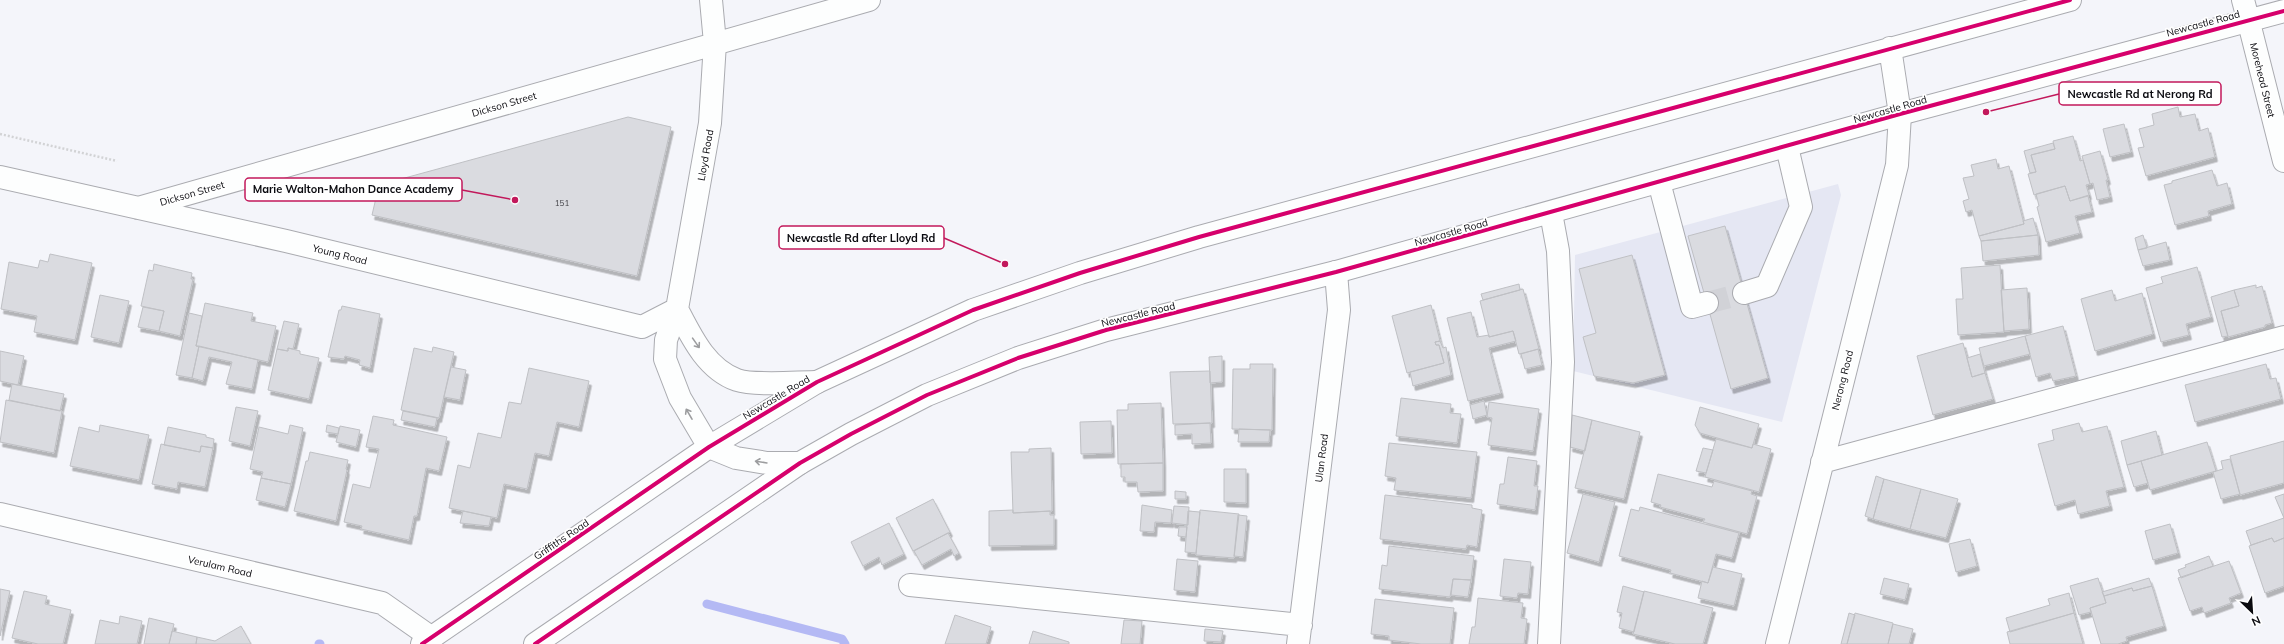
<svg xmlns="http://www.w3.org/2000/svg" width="2284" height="644" viewBox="0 0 2284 644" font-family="Mulish,sans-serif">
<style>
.built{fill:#e5e7f3}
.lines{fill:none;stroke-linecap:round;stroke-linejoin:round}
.stream{stroke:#b4b9f4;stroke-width:9}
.building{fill:#dadbe0;stroke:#bfc0c4;filter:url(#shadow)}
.minor-tunnel{stroke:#d1d2d7;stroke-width:22;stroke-dasharray:22 11;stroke-linecap:butt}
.minor-casing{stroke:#aaabb0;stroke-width:24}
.highway-casing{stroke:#aaabb0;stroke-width:24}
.path{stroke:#d2d3d5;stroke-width:2.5;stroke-dasharray:2 2;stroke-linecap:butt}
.minor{stroke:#fdfefe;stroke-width:22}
.highway{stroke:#fdfefe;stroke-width:22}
.cycleway-casing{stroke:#fff;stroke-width:6}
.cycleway{stroke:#d6006c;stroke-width:4}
.oneway{stroke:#9c9d9f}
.labels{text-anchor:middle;stroke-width:3.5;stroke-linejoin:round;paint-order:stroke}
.number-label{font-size:8px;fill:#414146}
.street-label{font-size:10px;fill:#0b0b10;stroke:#fff}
.leader{fill:none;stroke:#c2185b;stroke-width:1.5}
.callout-dot{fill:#c2185b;stroke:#fff;stroke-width:1.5}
.callout{fill:#fff;stroke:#c2185b;stroke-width:1.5}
.callout-label{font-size:11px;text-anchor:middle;font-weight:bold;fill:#0b0b10}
</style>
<defs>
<filter id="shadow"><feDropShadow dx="2.5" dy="4.5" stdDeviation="0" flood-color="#0004"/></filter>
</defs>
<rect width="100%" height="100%" fill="#f4f5fa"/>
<!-- built -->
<path class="built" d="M 1838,184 L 1841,195 L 1782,422 L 1573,371 L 1575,255 Z"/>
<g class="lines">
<!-- stream -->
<path class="stream" d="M 707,604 L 842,639 L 845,644
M 319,644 L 320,644"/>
</g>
<!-- building -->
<path class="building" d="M 2178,107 L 2180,117 L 2195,114 L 2199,131 L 2208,128 L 2215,157 L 2146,176 L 2138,148 L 2144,147 L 2139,129 L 2154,125 L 2152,114 Z
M 628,117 L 671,127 L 637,276 L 372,215 L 379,185 Z
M 2124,124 L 2131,152 L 2110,157 L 2103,129 Z
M 2073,136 L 2080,161 L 2083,160 L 2090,184 L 2086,185 L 2089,195 L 2070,201 L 2065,186 L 2034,195 L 2028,174 L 2036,172 L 2031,155 L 2055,149 L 2053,141 Z
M 2053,143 L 2055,149 L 2031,155 L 2036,172 L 2030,173 L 2024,151 Z
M 2100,151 L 2108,180 L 2106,180 L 2110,197 L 2097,200 L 2093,183 L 2090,184 L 2082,156 Z
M 1996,159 L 1998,169 L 2009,166 L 2024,224 L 1979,236 L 1972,210 L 1966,212 L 1963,201 L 1969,199 L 1963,178 L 1974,176 L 1971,165 Z
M 2212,170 L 2217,186 L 2227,183 L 2232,204 L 2208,211 L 2209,216 L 2175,225 L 2164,185 L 2172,183 L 2172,181 Z
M 2065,186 L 2070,201 L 2088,196 L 2092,212 L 2075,216 L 2080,233 L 2046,242 L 2037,207 L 2039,206 L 2036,194 Z
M 2033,218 L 2038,235 L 1981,241 L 1979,236 L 2024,224 L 2023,221 Z
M 1725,226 L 1768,378 L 1731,389 L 1688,236 Z
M 2038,235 L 2039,255 L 1983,261 L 1981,241 Z
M 2143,235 L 2147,248 L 2138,250 L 2135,238 Z
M 2166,242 L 2170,260 L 2143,266 L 2138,250 Z
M 50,254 L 92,263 L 75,340 L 34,332 L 37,316 L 1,309 L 9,262 L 38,268 L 40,260 L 48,262 Z
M 1632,255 L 1665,375 L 1633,383 L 1594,376 L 1583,337 L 1596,333 L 1579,269 Z
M 154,264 L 192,273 L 191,279 L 193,279 L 180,336 L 159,331 L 164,311 L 141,306 L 149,270 L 153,271 Z
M 2000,265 L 2004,332 L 1958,335 L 1956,299 L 1963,299 L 1961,268 Z
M 2197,267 L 2211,317 L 2186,324 L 2189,335 L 2161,342 L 2146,288 L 2163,283 L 2161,277 Z
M 1519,284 L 1520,290 L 1483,300 L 1481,294 Z
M 2256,285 L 2256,288 L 2262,286 L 2272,323 L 2265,325 L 2265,327 L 2228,337 L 2221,311 L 2239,306 L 2234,290 Z
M 2027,288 L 2029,329 L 2004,331 L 2001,290 Z
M 1523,289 L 1539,349 L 1519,354 L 1513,331 L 1489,337 L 1480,301 Z
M 2112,290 L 2115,301 L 2142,293 L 2153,334 L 2095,351 L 2081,299 Z
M 2234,290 L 2239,306 L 2221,311 L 2228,336 L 2222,337 L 2211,297 Z
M 100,295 L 129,301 L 119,343 L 91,337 Z
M 205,303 L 253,313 L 251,321 L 276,326 L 268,362 L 196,346 Z
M 1431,305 L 1440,341 L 1435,342 L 1436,345 L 1439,345 L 1444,363 L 1407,373 L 1392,316 Z
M 342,306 L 380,314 L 370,368 L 359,365 L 360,360 L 345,356 L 344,359 L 328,357 L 339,310 L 341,310 Z
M 143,307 L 164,311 L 159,331 L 138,327 Z
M 1471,312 L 1477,337 L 1489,335 L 1489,337 L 1513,331 L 1516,341 L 1489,348 L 1501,393 L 1468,401 L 1447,318 Z
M 189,313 L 202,316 L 196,346 L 199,346 L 192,378 L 176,375 Z
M 284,321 L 299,324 L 293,349 L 288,348 L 288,351 L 277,349 Z
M 2063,326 L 2076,376 L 2053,381 L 2050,373 L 2036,377 L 2025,336 Z
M 2025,336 L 2030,354 L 1984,366 L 1979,348 Z
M 1440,341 L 1443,348 L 1446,347 L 1451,375 L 1413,386 L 1410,372 L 1444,363 L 1439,345 L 1436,345 L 1435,342 Z
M 1963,343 L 1972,377 L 1985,373 L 1993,399 L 1933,415 L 1917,356 Z
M 199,346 L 258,360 L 252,389 L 226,384 L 232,362 L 209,357 L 203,381 L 192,378 Z
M 433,347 L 454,352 L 439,418 L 401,410 L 414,348 L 432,352 Z
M 288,348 L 300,351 L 300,354 L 319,358 L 309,399 L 268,390 L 277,349 L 288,351 Z
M 1538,349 L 1542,365 L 1525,369 L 1521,354 Z
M 0,351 L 24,356 L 18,385 L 0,381 Z
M 1980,354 L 1985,373 L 1972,377 L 1967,358 Z
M 1222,356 L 1222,382 L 1210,383 L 1209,357 Z
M 1250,364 L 1273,364 L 1272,430 L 1232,429 L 1233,369 L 1250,369 Z
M 2266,364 L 2270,379 L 2276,378 L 2281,399 L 2195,422 L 2185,385 Z
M 451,367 L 466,370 L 460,400 L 444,397 Z
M 529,368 L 589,381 L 579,427 L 557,422 L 549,456 L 535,453 L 527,489 L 504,484 L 497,518 L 449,508 L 458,465 L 470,468 L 478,433 L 501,438 L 509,402 L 521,404 Z
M 1210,371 L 1212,423 L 1173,424 L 1170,372 Z
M 12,384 L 64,394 L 60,411 L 9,400 Z
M 1401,398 L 1451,404 L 1450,413 L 1461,414 L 1457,443 L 1396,436 Z
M 6,400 L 62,411 L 54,453 L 0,442 Z
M 1484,401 L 1487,415 L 1473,419 L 1470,405 Z
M 1489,402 L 1539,409 L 1533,451 L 1488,445 L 1492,418 L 1487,417 Z
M 1161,403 L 1163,463 L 1118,464 L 1117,410 L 1128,410 L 1128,404 Z
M 236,407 L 258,411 L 250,446 L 229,441 Z
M 1700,407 L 1759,424 L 1752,448 L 1700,433 L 1695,425 Z
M 403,411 L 437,418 L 435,427 L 401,420 Z
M 1572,415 L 1592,420 L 1585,451 L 1570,447 Z
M 373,416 L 394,420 L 393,425 L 447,437 L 439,471 L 426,468 L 417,516 L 414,516 L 409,540 L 361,529 L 362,526 L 344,522 L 353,484 L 370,488 L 379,449 L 366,447 Z
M 1592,420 L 1640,432 L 1624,499 L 1575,488 Z
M 1111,421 L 1112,453 L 1081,454 L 1080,422 Z
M 1210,423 L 1211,443 L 1192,444 L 1192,434 L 1175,435 L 1175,425 Z
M 2079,423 L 2082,432 L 2107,426 L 2124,487 L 2106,491 L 2110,506 L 2078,514 L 2075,500 L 2055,506 L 2038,444 L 2054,440 L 2052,430 Z
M 100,425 L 149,435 L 139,480 L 70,466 L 79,427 L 99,432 Z
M 290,425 L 303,428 L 291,484 L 261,478 L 263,472 L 250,469 L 259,427 L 288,434 Z
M 327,425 L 339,428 L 338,434 L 326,432 Z
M 340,426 L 360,430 L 356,447 L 336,442 Z
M 168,427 L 206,435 L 206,437 L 214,439 L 213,448 L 201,446 L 200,452 L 164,445 Z
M 1239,429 L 1270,430 L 1269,442 L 1238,442 Z
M 2156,431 L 2162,455 L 2127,465 L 2121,441 Z
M 1716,439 L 1752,448 L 1753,444 L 1771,449 L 1759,492 L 1705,477 Z
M 2284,441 L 2284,483 L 2240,495 L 2230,456 Z
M 2207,442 L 2216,471 L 2150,490 L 2141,461 Z
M 1389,443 L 1477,452 L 1471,498 L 1394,490 L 1396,478 L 1385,476 Z
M 161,444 L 200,452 L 201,446 L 213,448 L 205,487 L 178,482 L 177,489 L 152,484 Z
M 1051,448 L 1052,511 L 1013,513 L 1011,452 L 1029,452 L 1029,449 Z
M 1703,448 L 1713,450 L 1706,473 L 1696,471 Z
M 310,452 L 348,460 L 346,469 L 347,470 L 336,521 L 294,511 L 306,461 L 308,461 Z
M 1508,457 L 1537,461 L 1534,486 L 1538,486 L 1535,510 L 1497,504 L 1500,484 L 1504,484 Z
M 2230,459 L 2240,494 L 2221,499 L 2213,472 L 2223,469 L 2221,461 Z
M 2141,461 L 2148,483 L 2134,487 L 2127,465 Z
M 1163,463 L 1163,491 L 1138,492 L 1137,482 L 1125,482 L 1125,477 L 1121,477 L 1121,464 Z
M 1224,469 L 1246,469 L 1246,503 L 1224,502 Z
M 1658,474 L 1712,487 L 1714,481 L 1752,491 L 1751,494 L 1757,496 L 1747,534 L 1703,522 L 1705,519 L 1660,507 L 1661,505 L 1651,502 Z
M 1876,476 L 1884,479 L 1873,519 L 1865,516 Z
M 261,478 L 291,484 L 285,507 L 256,500 Z
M 1884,479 L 1921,489 L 1910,529 L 1873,519 Z
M 1921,489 L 1958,499 L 1946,538 L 1910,529 Z
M 1175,491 L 1186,492 L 1186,499 L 1175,499 Z
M 1583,494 L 1615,502 L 1599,562 L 1567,553 Z
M 2284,494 L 2284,518 L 2275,497 Z
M 1385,495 L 1472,505 L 1472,508 L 1482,510 L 1477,547 L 1467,545 L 1466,549 L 1380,539 Z
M 933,499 L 950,532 L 913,551 L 896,518 Z
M 1142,505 L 1172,510 L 1171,523 L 1155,522 L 1154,532 L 1140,531 Z
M 1174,506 L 1189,507 L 1188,525 L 1172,523 Z
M 1640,507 L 1739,533 L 1732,558 L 1716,554 L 1708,583 L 1670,573 L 1671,570 L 1619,556 L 1631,509 L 1639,511 Z
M 1013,510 L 1013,513 L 1050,511 L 1050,515 L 1054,515 L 1054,545 L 989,546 L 989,511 Z
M 1200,510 L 1239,514 L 1234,558 L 1196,555 Z
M 463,511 L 491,517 L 489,526 L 460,523 Z
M 1188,511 L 1200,512 L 1196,553 L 1185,552 Z
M 1238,515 L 1247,516 L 1243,557 L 1234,556 Z
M 2284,518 L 2284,538 L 2274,542 L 2272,538 L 2251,545 L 2246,531 Z
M 889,523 L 904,554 L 882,565 L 879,557 L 863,566 L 851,542 Z
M 2170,524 L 2178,553 L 2153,560 L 2145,531 Z
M 1179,527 L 1187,527 L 1186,537 L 1178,536 Z
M 948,533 L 959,553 L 954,556 L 951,549 L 922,565 L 914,551 Z
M 2272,538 L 2274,542 L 2284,538 L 2284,586 L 2265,593 L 2249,546 Z
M 1970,539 L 1977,566 L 1956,572 L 1949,544 Z
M 1389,546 L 1474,556 L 1471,580 L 1453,579 L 1450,597 L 1379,589 L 1382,565 L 1387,566 Z
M 2209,556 L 2213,566 L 2181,578 L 2178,570 L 2186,567 L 2185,565 Z
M 1177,559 L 1198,561 L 1195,592 L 1174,590 Z
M 1504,559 L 1531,562 L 1528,594 L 1518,593 L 1517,598 L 1500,596 Z
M 2229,561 L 2241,593 L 2229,598 L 2231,603 L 2204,613 L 2202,607 L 2190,611 L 2178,578 Z
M 1713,567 L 1742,574 L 1734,606 L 1698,598 L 1702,581 L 1708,583 Z
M 1884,578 L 1909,584 L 1905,600 L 1880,594 Z
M 2098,578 L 2106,603 L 2090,608 L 2091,612 L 2079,615 L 2070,586 Z
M 2149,578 L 2152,586 L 2133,591 L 2132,588 L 2104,596 L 2102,592 Z
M 1453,579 L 1471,580 L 1468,597 L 1451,595 Z
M 1623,586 L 1644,592 L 1634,632 L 1619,628 L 1622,613 L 1617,612 Z
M 2152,586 L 2164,626 L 2126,637 L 2127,641 L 2118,644 L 2101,644 L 2090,608 L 2106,603 L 2104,596 L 2132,588 L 2133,591 Z
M 0,589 L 10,591 L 0,636 Z
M 24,591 L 47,596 L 45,604 L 71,610 L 63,644 L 38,644 L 12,638 Z
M 1644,591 L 1713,608 L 1703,644 L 1675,644 L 1633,634 Z
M 2069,593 L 2074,613 L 2010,632 L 2006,618 L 2050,605 L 2048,599 Z
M 1478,598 L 1523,603 L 1521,618 L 1527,619 L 1524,644 L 1469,644 L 1472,627 L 1475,627 Z
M 1375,599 L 1454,608 L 1450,644 L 1421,644 L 1389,640 L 1389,636 L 1371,634 Z
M 1849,613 L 1855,615 L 1847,644 L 1841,644 Z
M 1855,613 L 1893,623 L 1888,644 L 1847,644 Z
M 2074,613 L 2083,644 L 2010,644 L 2007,632 Z
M 955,615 L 991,627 L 986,644 L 945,644 Z
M 120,616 L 142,621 L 137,644 L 95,644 L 100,620 L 119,624 Z
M 149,618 L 174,624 L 169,644 L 144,644 Z
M 1124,620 L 1142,621 L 1140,644 L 1121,644 Z
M 1893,624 L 1913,629 L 1909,644 L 1888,644 Z
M 241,626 L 251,644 L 196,644 L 197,637 L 215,641 Z
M 1205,629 L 1223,631 L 1221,642 L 1204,641 Z
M 172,631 L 197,637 L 196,644 L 169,644 Z
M 1033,631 L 1069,642 L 1069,644 L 1029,644 Z"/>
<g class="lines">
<!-- minor-tunnel -->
<path class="minor-tunnel" d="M 1707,303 L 1744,293"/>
<!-- minor casing -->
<g class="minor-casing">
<path id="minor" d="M 711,0 L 715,43 L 710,123 L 677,309 L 666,340 L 665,359 L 680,398 L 709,447 L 736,458 L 767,463 L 800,463
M 2248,19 L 2284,161
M 0,177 L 286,241 L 642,327 L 677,309
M 1659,182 L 1692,307 L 1707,303
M 138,208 L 869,0
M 1744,293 L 1767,286 L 1801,207 L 1787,147
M 677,309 C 691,336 706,369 737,380 C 755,386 797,382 817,382
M 1822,462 L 2284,337
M 0,514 L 382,603 L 432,638
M 910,585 L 1301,625
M 1298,644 L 1339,310 L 1336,272
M 1549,644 L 1563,362 L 1558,251 L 1551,213
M 1777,644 L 1897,165 L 1900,114"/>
</g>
<!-- highway casing -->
<g class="highway-casing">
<path id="highway" d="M 2243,0 L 2248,19
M 1890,48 L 1900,114
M 422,644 L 709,447 L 817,382 L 973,310 L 1080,273 L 1199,237 L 2070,0
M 535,644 L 800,463 L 851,434 L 927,395 L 1018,358 L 1106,330 L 1336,272 L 1900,114 L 2284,11"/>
</g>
<!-- path -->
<path class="path" d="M 0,134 L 117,161"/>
<!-- minor -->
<use href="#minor" class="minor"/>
<!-- highway -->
<use href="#highway" class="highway"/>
<!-- cycleway casing -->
<g class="cycleway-casing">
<path id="cycleway" d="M 422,644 L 709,447 L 817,382 L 973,310 L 1080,273 L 1199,237 L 2070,0
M 535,644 L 800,463 L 851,434 L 927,395 L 1018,358 L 1106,330 L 1336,272 L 1900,114 L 2284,11"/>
</g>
<!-- cycleway -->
<use href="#cycleway" class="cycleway"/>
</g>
<!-- one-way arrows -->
<defs><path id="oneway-shaft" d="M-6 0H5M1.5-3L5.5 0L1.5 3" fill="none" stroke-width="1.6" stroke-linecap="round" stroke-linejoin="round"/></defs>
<g class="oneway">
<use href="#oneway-shaft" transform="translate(696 343) rotate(55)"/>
<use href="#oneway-shaft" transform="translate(689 414) rotate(-120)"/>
<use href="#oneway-shaft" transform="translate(761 462) rotate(-171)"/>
</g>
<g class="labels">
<!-- number labels -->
<g class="number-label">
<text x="562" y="206">151</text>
</g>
<!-- street labels -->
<g class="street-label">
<text transform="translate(2203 23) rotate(-15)" y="4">Newcastle Road</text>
<text transform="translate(2263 80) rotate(76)" y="4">Morehead Street</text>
<text transform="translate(504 104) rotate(-16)" y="4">Dickson Street</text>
<text transform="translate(1890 109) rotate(-16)" y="4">Newcastle Road</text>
<text transform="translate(705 155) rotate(-80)" y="4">Lloyd Road</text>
<text transform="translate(192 193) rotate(-16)" y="4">Dickson Street</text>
<text transform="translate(1451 232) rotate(-16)" y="4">Newcastle Road</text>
<text transform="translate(340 254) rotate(14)" y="4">Young Road</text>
<text transform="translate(1138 314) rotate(-14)" y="4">Newcastle Road</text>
<text transform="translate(1842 380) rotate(-76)" y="4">Nerong Road</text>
<text transform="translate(776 397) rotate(-31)" y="4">Newcastle Road</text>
<text transform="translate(1321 458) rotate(-83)" y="4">Ulan Road</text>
<text transform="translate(561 539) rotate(-34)" y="4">Griffiths Road</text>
<text transform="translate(220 566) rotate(13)" y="4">Verulam Road</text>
</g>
</g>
<!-- callouts -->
<path class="leader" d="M1986 112L2059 94M515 200L462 190M1005 264L944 238"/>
<g class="callout-dot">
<circle cx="1986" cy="112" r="4"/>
<circle cx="515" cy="200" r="4"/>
<circle cx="1005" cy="264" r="4"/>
</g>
<g class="callout">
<rect x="2059" y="82" width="162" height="23" rx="4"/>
<rect x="245" y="178" width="217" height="23" rx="4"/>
<rect x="779" y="226" width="165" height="23" rx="4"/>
</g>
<g class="callout-label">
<text x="2140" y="98">Newcastle Rd at Nerong Rd</text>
<text x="353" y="193">Marie Walton-Mahon Dance Academy</text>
<text x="861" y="242">Newcastle Rd after Lloyd Rd</text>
</g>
<!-- north arrow -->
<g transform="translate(2252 612) rotate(155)" stroke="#ffffff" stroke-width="3" paint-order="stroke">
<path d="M0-3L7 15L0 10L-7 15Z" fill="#0b0b10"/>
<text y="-6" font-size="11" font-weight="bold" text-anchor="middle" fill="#0b0b10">N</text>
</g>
</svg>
